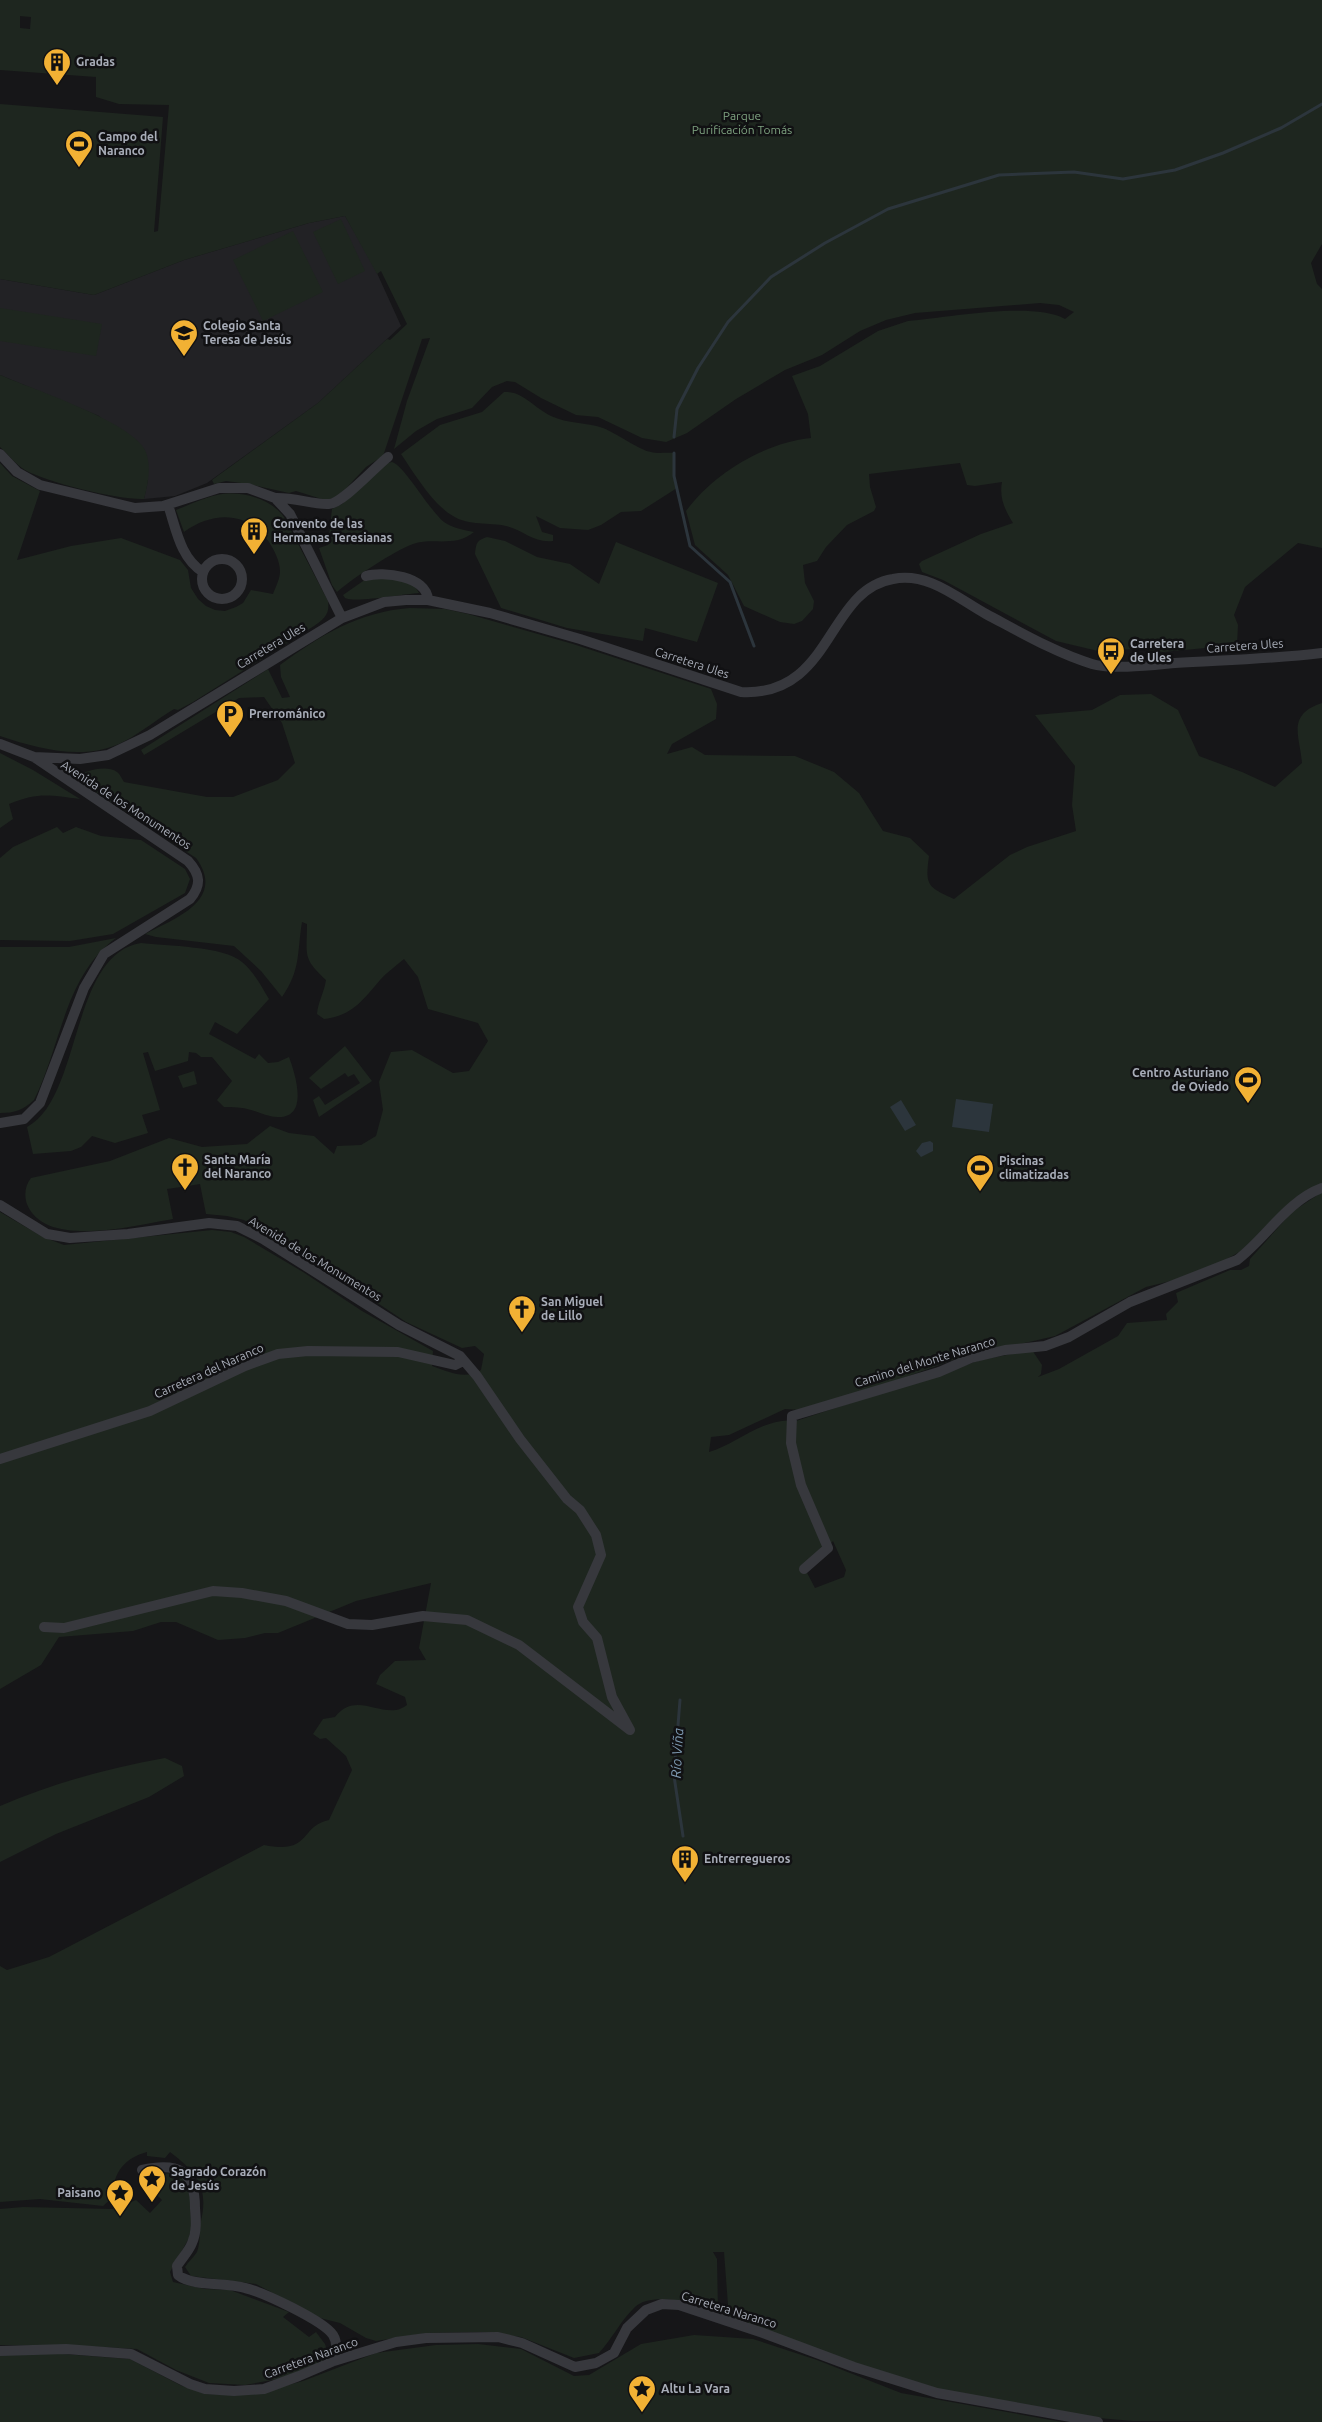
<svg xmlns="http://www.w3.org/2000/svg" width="1322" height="2422" viewBox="0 0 1322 2422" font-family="Ubuntu,sans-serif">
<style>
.built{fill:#222225}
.green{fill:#1e261f;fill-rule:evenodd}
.water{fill:#2c353c}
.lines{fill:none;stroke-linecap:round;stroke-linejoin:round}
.stream{stroke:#2c353c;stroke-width:3}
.minor{stroke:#37383d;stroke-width:10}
.labels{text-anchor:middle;stroke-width:5;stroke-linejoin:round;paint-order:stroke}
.poi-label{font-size:12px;font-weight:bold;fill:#a8adb8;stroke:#111113;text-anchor:start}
.park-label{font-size:12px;fill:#7fa381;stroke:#111113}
.street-label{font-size:12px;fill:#a8adb8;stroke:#111113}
.water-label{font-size:14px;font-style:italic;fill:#7f9bb3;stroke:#111113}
</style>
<rect width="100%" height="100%" fill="#161618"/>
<!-- built -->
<path class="built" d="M 345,216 L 371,260 L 401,326 L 318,403 L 207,483 L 175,496 L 144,499 L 148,480 L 99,416 L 0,375 L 0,279 L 94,295 L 184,260 L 309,223 Z"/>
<!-- green -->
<path class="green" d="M 0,0 L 1322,0 L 1322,244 L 1311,263 L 1317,284 L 1322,289 L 1322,548 L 1298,543 L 1245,587 L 1234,615 L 1238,625 L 1237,645 L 1163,652 L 1135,649 L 1098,651 L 1056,641 L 943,580 L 922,572 L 919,564 L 922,561 L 981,534 L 1013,523 C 1005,510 999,498 1002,482 L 975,486 L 967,485 L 960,463 L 869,474 L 870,487 L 876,507 L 874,511 L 847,525 L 826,547 L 817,561 L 803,565 L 805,583 L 814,601 L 813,609 L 802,621 L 794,624 L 780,622 L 744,606 L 728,575 L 695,545 L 686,511 C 714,473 764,443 811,438 L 808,414 L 792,376 L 820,366 L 878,331 L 908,321 C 947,318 1032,301 1065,319 L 1074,312 L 1059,305 L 1040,303 L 915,313 L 886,320 L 860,331 L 822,355 L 785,370 L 736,399 L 687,433 L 666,442 L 642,438 L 598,417 L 576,415 L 541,398 L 515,382 L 507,381 L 492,387 L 472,408 L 437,419 L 416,431 L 394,449 L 407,401 L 430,338 L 422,339 L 383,456 L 366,467 L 338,497 L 325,500 L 296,491 L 289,493 L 249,484 L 226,481 L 214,484 L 212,480 L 318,403 L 387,339 L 390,340 L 407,324 L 381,271 L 377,274 L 345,216 L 309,223 L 184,260 L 94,295 L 0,279 L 0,104 L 163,117 L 154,232 L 158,231 L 169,105 L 119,104 L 96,97 L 96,77 L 0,70 ZM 20,16 L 31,17 L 30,29 L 20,28 Z
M 341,219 L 365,271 L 338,284 L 313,232 Z
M 293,231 L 323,292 L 263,321 L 233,260 Z
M 0,308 L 102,324 L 96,356 L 0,341 Z
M 0,375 C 32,389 130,421 145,450 C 152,465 148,484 144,499 C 119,500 48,483 25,470 C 16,465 8,454 0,447 Z
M 504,392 C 523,391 534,408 551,416 C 568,424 586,422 603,428 C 616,433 641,451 651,452 C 658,454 667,452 674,453 L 674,476 L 677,488 L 641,511 L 621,512 L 601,525 L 588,530 L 560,528 L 536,516 L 542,532 L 553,535 L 553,541 C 533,543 525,531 506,526 C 489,522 469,526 453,516 C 433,505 414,473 401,454 L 440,425 L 482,412 Z
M 392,462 C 404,465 429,510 444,522 C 452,528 464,530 474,532 C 455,548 433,537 413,544 C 394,551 353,578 337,592 L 332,585 L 319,548 L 328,545 L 332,509 L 342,504 L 388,463 Z
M 0,463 L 12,476 L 40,491 L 17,560 L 71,546 L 121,538 L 180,560 L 188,570 L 191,588 L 198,599 L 206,606 L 215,610 L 225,611 L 236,607 L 243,603 L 251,590 L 273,594 C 276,586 280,579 280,571 C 280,561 274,550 269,542 C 248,511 213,511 184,532 L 176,510 C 189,505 203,498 217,495 C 240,490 270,498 284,517 L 328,601 C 330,614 324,619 314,626 L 193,702 L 178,710 L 174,709 C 157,719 142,732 125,741 C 86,762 39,749 0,736 Z
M 487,537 L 505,541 L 537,557 L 570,564 L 599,584 L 616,542 L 718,583 L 697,642 L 645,628 L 643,641 L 567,628 L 501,608 L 475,554 C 476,543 477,540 487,537 Z
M 366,579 C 382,579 411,575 419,593 C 403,594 357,603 345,598 L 343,595 Z
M 410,608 L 445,609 L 468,614 L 573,644 L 711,689 L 717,704 L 716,719 L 672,744 L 667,754 L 692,747 L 705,755 L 795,756 L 834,772 L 859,793 L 883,831 L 910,838 L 929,856 C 925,885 927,887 954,899 L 1010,855 L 1027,847 L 1076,831 L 1072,805 L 1075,766 L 1035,715 L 1092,710 L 1120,695 L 1151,694 L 1178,710 L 1199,756 L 1242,772 L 1275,787 L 1302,763 C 1300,736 1286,715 1322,703 L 1322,1183 L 1296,1197 L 1241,1251 L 1225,1260 L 1175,1280 L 1146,1287 L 1055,1336 L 956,1359 L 878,1387 L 802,1410 L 785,1409 L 729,1435 L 711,1437 L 709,1452 C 737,1444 765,1416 796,1421 L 981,1360 L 1032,1350 L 1042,1365 L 1041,1374 L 1038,1377 L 1059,1369 L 1118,1336 L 1127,1323 L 1167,1320 L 1166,1314 L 1178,1302 L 1176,1293 L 1230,1270 L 1241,1270 L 1249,1266 L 1250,1259 L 1292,1212 L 1322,1192 L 1322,2422 L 1133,2421 L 1040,2413 L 937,2393 L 729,2318 L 724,2252 L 713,2252 L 717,2259 L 718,2311 C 698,2305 653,2290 635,2307 C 621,2320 612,2339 599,2353 L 574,2358 L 521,2337 L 483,2332 L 428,2333 L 376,2341 L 366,2338 L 340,2323 L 320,2318 L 256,2284 L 191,2276 L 185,2267 C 188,2262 194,2257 197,2252 C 201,2241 199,2231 201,2221 C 209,2186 196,2172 170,2152 L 165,2158 L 147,2156 L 147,2152 C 124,2158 112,2174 113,2197 L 103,2206 L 40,2199 L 0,2202 L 0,1966 L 7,1970 L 49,1957 L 264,1845 C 312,1855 299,1826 329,1820 L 352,1770 L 346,1756 L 326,1738 L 320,1739 L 313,1734 L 323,1719 L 335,1717 C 354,1693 375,1713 396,1710 C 399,1710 404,1707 407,1705 L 405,1697 L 376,1684 L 380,1675 L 395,1661 L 426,1660 L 419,1648 L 431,1583 L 356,1601 L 278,1633 L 265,1633 L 245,1638 L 218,1640 L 176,1622 L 161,1622 L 133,1631 L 59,1637 L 41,1665 L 0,1689 L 0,1212 L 43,1237 L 64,1245 L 212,1230 L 231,1232 L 244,1237 L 303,1272 L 362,1311 L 433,1351 L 432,1366 C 449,1372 465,1380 481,1370 L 484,1354 L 475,1346 L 462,1348 L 406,1322 L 310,1258 L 244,1220 L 227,1216 L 206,1214 L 200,1184 L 188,1186 L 187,1182 L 180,1184 L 181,1187 L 167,1189 L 173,1219 C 136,1225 45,1250 27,1204 C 24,1196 25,1185 31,1178 L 110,1161 L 169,1138 L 202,1147 L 247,1144 L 270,1126 L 289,1133 L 314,1136 L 334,1154 L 337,1146 L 361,1145 L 376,1136 L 383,1110 L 379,1082 L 391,1052 L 412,1050 L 453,1073 L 469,1071 L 488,1041 L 478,1023 L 428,1009 L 418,977 L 404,959 C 396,966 387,972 380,980 C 363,1000 352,1016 324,1019 L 317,1014 C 318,1002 324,993 326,980 C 302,958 307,955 307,924 L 302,922 C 297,952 301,970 282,997 L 261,971 L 234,946 L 156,937 L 145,934 C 174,919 227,900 196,858 L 73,777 C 84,772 105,764 117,772 C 120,774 122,779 124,782 L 207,797 L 233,797 L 278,780 L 295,763 L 282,723 L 264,697 L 239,698 L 144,755 L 141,750 L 268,669 L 282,698 L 290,697 L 281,677 L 280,665 C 321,635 358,612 410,608 ZM 833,1541 L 846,1570 L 844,1577 L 815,1588 L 805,1569 Z
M 0,753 L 33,770 L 80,799 C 48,795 39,792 9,804 L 13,819 L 0,828 Z
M 57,827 L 63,833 L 76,827 L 101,836 L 141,840 L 185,869 L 190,879 L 185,893 L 113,934 L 70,941 L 0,940 L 0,858 L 13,847 Z
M 116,938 C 64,976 61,1047 34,1100 C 23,1110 15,1113 0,1113 L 0,947 L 69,947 Z
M 141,943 C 166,946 224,946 242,962 C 254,972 261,986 269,999 L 237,1034 L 215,1022 L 209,1034 L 255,1059 L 259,1054 L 268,1063 L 278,1062 L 289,1057 C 295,1073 310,1119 277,1117 C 268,1117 259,1112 251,1110 C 242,1107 233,1107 224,1107 L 217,1100 L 232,1081 L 212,1057 L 201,1057 L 196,1053 L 189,1052 L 188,1061 L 155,1071 L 148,1052 L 143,1053 L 160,1110 L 142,1115 L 148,1133 L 115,1143 L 92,1136 L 81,1147 L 71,1151 L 33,1154 L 27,1127 C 82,1098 70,954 141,943 Z
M 345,1046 L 372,1081 L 319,1117 L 313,1100 L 319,1096 L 325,1105 L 360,1083 L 354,1074 L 348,1077 L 345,1073 L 321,1089 L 309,1078 Z
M 194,1071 L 197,1084 L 183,1088 L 178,1076 Z
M 165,1758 L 182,1766 L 184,1776 L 149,1797 L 56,1834 L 0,1862 L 0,1806 C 54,1783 108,1768 165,1758 Z
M 147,2173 C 163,2178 174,2166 188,2184 L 193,2219 L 189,2238 L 170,2272 L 173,2282 L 205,2289 L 230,2290 L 289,2312 L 283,2317 L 309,2337 L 316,2332 L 325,2344 L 328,2354 L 320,2363 L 278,2379 L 245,2385 L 209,2383 L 176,2370 L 137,2349 L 83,2346 L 0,2345 L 0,2209 L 23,2207 L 113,2209 L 120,2200 L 124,2181 L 126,2183 L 125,2192 L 127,2193 L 129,2203 L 136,2200 L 150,2213 L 162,2200 L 149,2187 L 152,2181 L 139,2179 L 138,2176 Z
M 694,2335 L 753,2339 L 817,2360 L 901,2393 L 1062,2422 L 0,2422 L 0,2354 L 50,2353 L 130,2359 L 180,2385 L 205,2394 L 236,2395 L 266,2391 L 303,2381 L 376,2353 L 436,2345 L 478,2344 L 521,2349 L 574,2376 L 589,2375 L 641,2344 Z"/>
<!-- water -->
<path class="water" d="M 956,1099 L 993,1104 L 989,1132 L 952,1127 Z
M 901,1100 L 916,1125 L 905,1131 L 890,1107 Z
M 930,1141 L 933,1143 L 933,1151 L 921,1157 L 916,1151 L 922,1143 Z"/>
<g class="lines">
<!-- stream -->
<path class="stream" d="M 674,437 L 677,409 L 698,368 L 728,322 L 771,277 L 825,243 L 888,209 L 999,175 L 1074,172 L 1123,179 L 1175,170 L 1223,153 L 1281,128 L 1322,104
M 674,453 L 674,476 L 690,546 L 730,582 L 754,646
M 680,1700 L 674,1776 L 683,1836"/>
<!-- minor -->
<path class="minor" d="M 0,454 L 17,472 L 40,485 L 135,508 L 163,506 L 219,488 L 248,488 L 275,498 L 290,514 L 342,618
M 275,498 C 294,497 313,505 329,504 C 342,504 375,467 388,457
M 168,505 C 176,528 180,558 203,572
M202 579a20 20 0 1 1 40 0a20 20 0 1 1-40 0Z
M 366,576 C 383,571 427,576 428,600
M 0,744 L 34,757 L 188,861 C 200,874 202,885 190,899 L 104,954 L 84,988 L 40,1103 L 24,1119 L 0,1123
M 34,757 L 80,759 L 108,755 L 150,735 L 342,618 L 384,602 L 406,600 L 428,600 L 490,613 L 580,639 L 741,692 C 833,697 826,590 893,579 C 929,572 957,598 986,614 C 1020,632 1056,653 1092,664 C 1112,670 1153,665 1175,663 C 1224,660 1273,659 1322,653
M 0,1205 L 47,1234 L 70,1238 L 128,1234 L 209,1223 L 237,1226 L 263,1239 L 399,1325 L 460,1356 L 477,1376 L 520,1439 L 567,1499 L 580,1510 L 596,1535 L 601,1555 L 578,1607 L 583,1622 L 597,1638 L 612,1697 L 630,1730 L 519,1645 L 467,1620 L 423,1616 L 372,1625 L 348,1624 L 286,1601 L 242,1593 L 213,1591 L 64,1628 L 44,1627
M 0,1459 L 150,1411 L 245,1366 L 278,1354 L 308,1351 L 398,1352 L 455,1365 L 463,1361
M 804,1569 L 828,1548 L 801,1485 L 791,1443 L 792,1416 L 939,1372 L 971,1358 L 1005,1350 L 1045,1346 L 1069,1337 L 1130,1302 L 1237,1260 C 1266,1238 1287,1201 1322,1188
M 142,2170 C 178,2162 195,2170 195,2208 C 196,2220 197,2232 192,2243 C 189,2251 182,2258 177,2266 L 178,2275 C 193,2287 226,2282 245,2288 C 263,2292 324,2321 333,2335 C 338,2343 336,2352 334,2361
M 0,2351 L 66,2349 L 131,2354 L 190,2384 L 205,2389 L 234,2391 L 264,2389 L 299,2376 L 334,2361 L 373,2349 L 396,2342 L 426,2338 L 498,2337 L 522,2343 L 575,2367 L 596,2363 L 614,2353 L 627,2328 L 646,2310 L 662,2304 L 679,2305 L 763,2333 L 854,2367 L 937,2393 L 1098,2422"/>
</g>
<!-- icons -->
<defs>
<g id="building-pin" transform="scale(1.4375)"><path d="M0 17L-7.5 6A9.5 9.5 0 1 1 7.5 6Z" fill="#f2b134" stroke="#111113"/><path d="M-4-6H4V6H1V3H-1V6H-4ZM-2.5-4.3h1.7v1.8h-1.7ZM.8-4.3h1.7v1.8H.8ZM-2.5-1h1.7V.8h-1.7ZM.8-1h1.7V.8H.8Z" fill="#111"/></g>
<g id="stadium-pin" transform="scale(1.4375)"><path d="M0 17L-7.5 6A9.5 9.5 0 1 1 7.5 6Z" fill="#f2b134" stroke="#111113"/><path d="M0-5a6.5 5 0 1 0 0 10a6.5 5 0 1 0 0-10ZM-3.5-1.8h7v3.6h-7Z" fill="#111"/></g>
<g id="school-pin" transform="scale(1.4375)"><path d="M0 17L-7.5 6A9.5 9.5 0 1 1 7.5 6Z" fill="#f2b134" stroke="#111113"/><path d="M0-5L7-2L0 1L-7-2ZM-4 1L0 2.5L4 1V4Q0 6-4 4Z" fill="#111"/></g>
<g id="bus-pin" transform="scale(1.4375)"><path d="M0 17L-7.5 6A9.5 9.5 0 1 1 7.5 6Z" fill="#f2b134" stroke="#111113"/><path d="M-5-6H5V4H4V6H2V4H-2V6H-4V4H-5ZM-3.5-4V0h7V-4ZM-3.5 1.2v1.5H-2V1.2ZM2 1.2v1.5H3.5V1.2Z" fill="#111"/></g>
<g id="parking-pin" transform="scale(1.4375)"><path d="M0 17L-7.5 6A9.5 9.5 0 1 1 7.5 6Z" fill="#f2b134" stroke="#111113"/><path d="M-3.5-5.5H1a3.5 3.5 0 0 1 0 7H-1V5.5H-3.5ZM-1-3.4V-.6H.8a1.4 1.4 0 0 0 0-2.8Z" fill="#111"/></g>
<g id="church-pin" transform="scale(1.4375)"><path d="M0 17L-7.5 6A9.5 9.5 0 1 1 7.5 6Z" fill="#f2b134" stroke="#111113"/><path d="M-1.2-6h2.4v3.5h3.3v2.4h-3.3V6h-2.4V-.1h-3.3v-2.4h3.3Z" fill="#111"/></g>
<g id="sight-pin" transform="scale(1.4375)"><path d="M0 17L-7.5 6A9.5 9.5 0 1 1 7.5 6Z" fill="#f2b134" stroke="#111113"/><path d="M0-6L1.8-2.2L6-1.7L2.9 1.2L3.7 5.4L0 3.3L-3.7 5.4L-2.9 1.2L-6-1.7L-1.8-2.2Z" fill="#111"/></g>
</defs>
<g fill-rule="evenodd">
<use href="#building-pin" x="57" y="62"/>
<use href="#stadium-pin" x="79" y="144"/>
<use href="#school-pin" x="184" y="333"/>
<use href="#building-pin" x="254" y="531"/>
<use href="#bus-pin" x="1111" y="651"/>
<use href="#parking-pin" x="230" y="714"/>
<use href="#stadium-pin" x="1248" y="1080"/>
<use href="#church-pin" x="185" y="1167"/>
<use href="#stadium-pin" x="980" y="1168"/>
<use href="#church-pin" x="522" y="1309"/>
<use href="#building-pin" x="685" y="1859"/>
<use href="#sight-pin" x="152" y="2179"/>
<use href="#sight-pin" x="120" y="2193"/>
<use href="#sight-pin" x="642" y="2389"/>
</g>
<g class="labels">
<!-- poi labels -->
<g class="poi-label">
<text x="76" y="66">Gradas</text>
<text x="98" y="141">Campo del<tspan x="98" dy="14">Naranco</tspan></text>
<text x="203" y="330">Colegio Santa<tspan x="203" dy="14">Teresa de Jesús</tspan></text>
<text x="273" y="528">Convento de las<tspan x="273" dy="14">Hermanas Teresianas</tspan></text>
<text x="1130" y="648">Carretera<tspan x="1130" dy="14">de Ules</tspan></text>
<text x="249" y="718">Prerrománico</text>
<text x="1229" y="1077" text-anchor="end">Centro Asturiano<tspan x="1229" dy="14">de Oviedo</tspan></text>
<text x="204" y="1164">Santa María<tspan x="204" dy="14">del Naranco</tspan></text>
<text x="999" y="1165">Piscinas<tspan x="999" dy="14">climatizadas</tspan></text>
<text x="541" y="1306">San Miguel<tspan x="541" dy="14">de Lillo</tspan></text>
<text x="704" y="1863">Entrerregueros</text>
<text x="171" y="2176">Sagrado Corazón<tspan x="171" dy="14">de Jesús</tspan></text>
<text x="101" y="2197" text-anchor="end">Paisano</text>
<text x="661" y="2393">Altu La Vara</text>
</g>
<!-- park labels -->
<g class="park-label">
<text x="742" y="120">Parque<tspan x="742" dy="14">Purificación Tomás</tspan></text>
</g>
<!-- street labels -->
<g class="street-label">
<text transform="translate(271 646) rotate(-31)" y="4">Carretera Ules</text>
<text transform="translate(1245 646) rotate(-4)" y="4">Carretera Ules</text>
<text transform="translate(692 663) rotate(18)" y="4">Carretera Ules</text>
<text transform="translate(126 805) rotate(33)" y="4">Avenida de los Monumentos</text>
<text transform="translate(315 1259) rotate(31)" y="4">Avenida de los Monumentos</text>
<text transform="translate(925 1362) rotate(-17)" y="4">Camino del Monte Naranco</text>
<text transform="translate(209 1371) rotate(-24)" y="4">Carretera del Naranco</text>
<text transform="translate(729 2310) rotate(17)" y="4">Carretera Naranco</text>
<text transform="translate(311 2358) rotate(-20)" y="4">Carretera Naranco</text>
</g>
<!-- water labels -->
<g class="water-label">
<text transform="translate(677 1753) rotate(-87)" y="5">Río Viña</text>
</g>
</g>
</svg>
